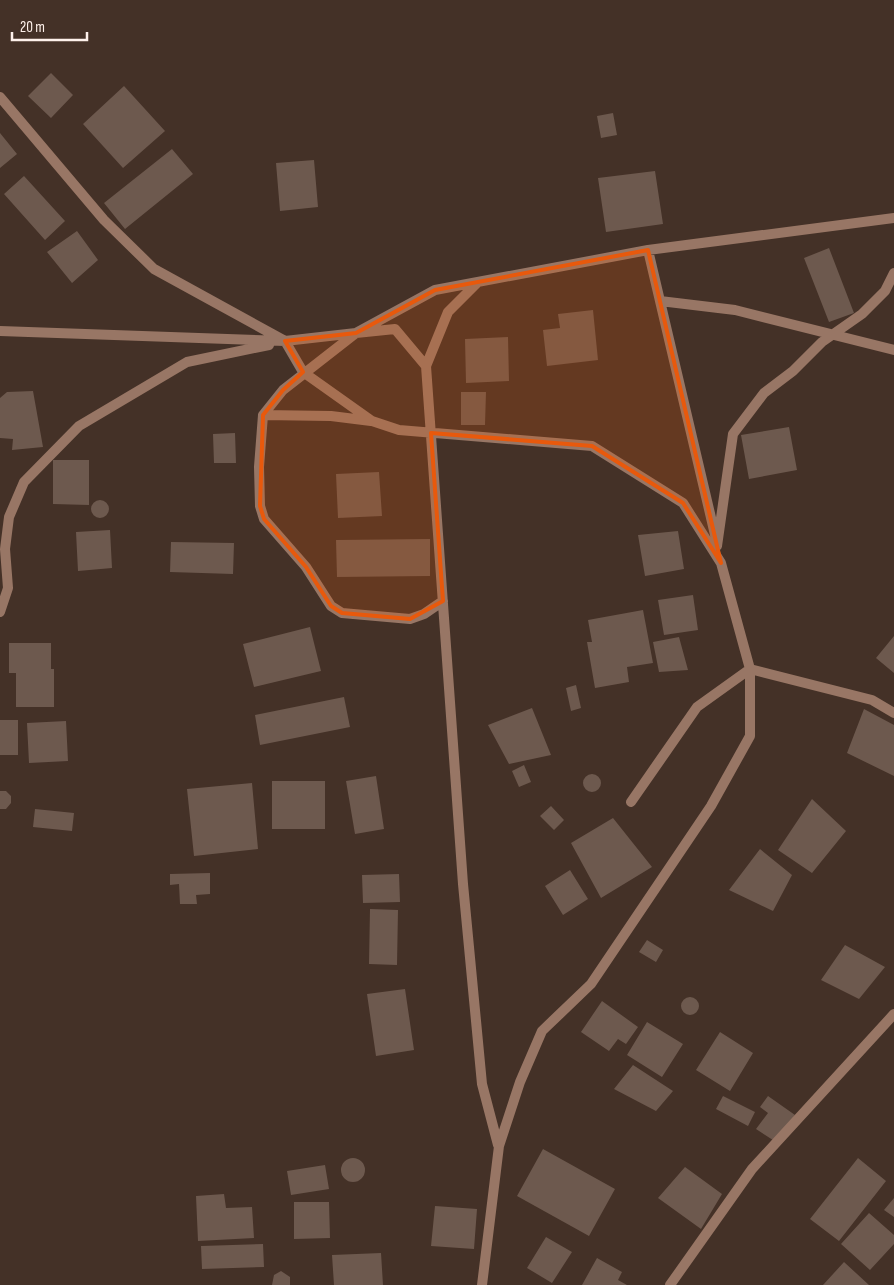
<svg xmlns="http://www.w3.org/2000/svg" width="894" height="1285" viewBox="0 0 894 1285" font-family="'Sofia Sans Condensed',sans-serif">
<style>
.building{fill:#6d594e}
.lines{fill:none;stroke-linecap:round;stroke-linejoin:round}
.minor{stroke:#987665;stroke-width:10}
.marked{fill:#e8590c;fill-opacity:0.2;stroke:#e8590c;stroke-width:4;stroke-linejoin:round}
</style>
<rect width="100%" height="100%" fill="#443127"/>
<!-- building -->
<path class="building" d="M 51,73 L 73,95 L 51,118 L 28,96 Z
M 124,86 L 165,131 L 123,168 L 83,124 Z
M 613,113 L 617,135 L 601,138 L 597,116 Z
M 0,133 L 17,154 L 0,168 Z
M 172,149 L 193,174 L 125,229 L 104,203 Z
M 314,160 L 318,207 L 280,211 L 276,163 Z
M 655,171 L 663,224 L 606,232 L 598,178 Z
M 24,176 L 65,221 L 45,240 L 4,194 Z
M 77,231 L 98,260 L 72,283 L 47,252 Z
M 829,248 L 854,313 L 829,322 L 804,258 Z
M 593,310 L 598,360 L 547,366 L 543,330 L 560,328 L 558,314 Z
M 508,337 L 509,381 L 466,383 L 465,339 Z
M 33,391 L 43,447 L 12,450 L 13,439 L 0,438 L 0,398 L 7,392 Z
M 461,392 L 486,392 L 485,425 L 461,425 Z
M 789,427 L 797,470 L 749,479 L 741,435 Z
M 235,433 L 236,463 L 214,463 L 213,434 Z
M 53,460 L 89,460 L 89,505 L 53,504 Z
M 379,472 L 382,516 L 338,518 L 336,474 Z
M91 509a9 9 0 1 1 18 0a9 9 0 1 1-18 0Z
M 110,530 L 112,568 L 78,571 L 76,532 Z
M 678,531 L 684,569 L 645,576 L 638,535 Z
M 430,539 L 430,576 L 337,577 L 336,540 Z
M 171,542 L 234,543 L 233,574 L 170,572 Z
M 693,595 L 698,630 L 664,635 L 658,600 Z
M 643,610 L 653,663 L 627,667 L 629,682 L 595,688 L 587,642 L 592,642 L 588,620 Z
M 310,627 L 321,671 L 254,687 L 243,644 Z
M 894,636 L 894,673 L 876,658 Z
M 679,637 L 688,670 L 659,672 L 653,642 Z
M 9,643 L 51,643 L 51,669 L 54,669 L 54,707 L 16,707 L 16,673 L 9,673 Z
M 576,685 L 581,708 L 571,711 L 566,688 Z
M 344,697 L 350,727 L 260,745 L 255,715 Z
M 532,708 L 551,755 L 509,764 L 488,725 Z
M 864,709 L 894,725 L 894,776 L 847,753 Z
M 0,720 L 18,720 L 18,755 L 0,755 Z
M 66,721 L 68,761 L 29,763 L 27,723 Z
M 524,765 L 531,782 L 519,787 L 512,771 Z
M583 783a9 9 0 1 1 18 0a9 9 0 1 1-18 0Z
M 376,776 L 384,829 L 355,834 L 346,781 Z
M 272,781 L 325,781 L 325,829 L 272,829 Z
M 252,783 L 258,849 L 194,856 L 187,789 Z
M 0,791 L 6,791 L 11,796 L 11,803 L 6,809 L 0,809 Z
M 812,799 L 846,831 L 812,873 L 778,850 Z
M 551,806 L 564,820 L 554,830 L 540,816 Z
M 35,809 L 74,813 L 72,831 L 33,827 Z
M 613,818 L 652,867 L 601,898 L 571,843 Z
M 760,849 L 792,875 L 773,911 L 729,890 Z
M 570,870 L 588,899 L 563,915 L 545,886 Z
M 210,873 L 210,894 L 196,895 L 197,904 L 180,904 L 179,884 L 170,885 L 170,874 Z
M 399,874 L 400,902 L 363,903 L 362,875 Z
M 370,909 L 398,910 L 397,965 L 369,964 Z
M 647,940 L 663,950 L 656,962 L 639,952 Z
M 845,945 L 885,967 L 859,999 L 821,980 Z
M 405,989 L 414,1050 L 376,1056 L 367,994 Z
M681 1006a9 9 0 1 1 18 0a9 9 0 1 1-18 0Z
M 602,1001 L 638,1027 L 626,1044 L 618,1039 L 609,1051 L 581,1032 Z
M 647,1022 L 683,1044 L 662,1077 L 627,1055 Z
M 720,1032 L 753,1053 L 730,1091 L 696,1070 Z
M 633,1065 L 673,1091 L 656,1111 L 614,1089 Z
M 723,1096 L 755,1112 L 748,1126 L 716,1109 Z
M 768,1096 L 795,1115 L 776,1142 L 756,1129 L 768,1113 L 760,1107 Z
M 543,1149 L 615,1189 L 589,1236 L 517,1196 Z
M 858,1158 L 886,1181 L 839,1241 L 810,1219 Z
M341 1170a12 12 0 1 1 24 0a12 12 0 1 1-24 0Z
M 325,1165 L 329,1189 L 291,1195 L 287,1171 Z
M 685,1167 L 722,1194 L 701,1229 L 658,1198 Z
M 224,1194 L 226,1208 L 252,1207 L 254,1238 L 198,1241 L 196,1196 Z
M 894,1198 L 894,1217 L 884,1210 Z
M 294,1202 L 329,1202 L 330,1238 L 294,1239 Z
M 435,1206 L 477,1209 L 474,1249 L 431,1246 Z
M 869,1213 L 894,1235 L 894,1244 L 870,1270 L 841,1244 Z
M 546,1237 L 572,1252 L 552,1283 L 527,1268 Z
M 263,1244 L 264,1267 L 202,1269 L 201,1246 Z
M 381,1253 L 383,1285 L 334,1285 L 332,1255 Z
M 597,1258 L 622,1272 L 618,1280 L 627,1285 L 582,1285 Z
M 844,1262 L 869,1285 L 823,1285 Z
M 281,1271 L 290,1277 L 290,1285 L 272,1285 L 274,1275 Z"/>
<g class="lines">
<!-- minor -->
<path class="minor" d="M 0,97 L 104,220 L 154,269 L 285,341 L 303,372 L 372,421 L 399,430 L 592,446 L 683,503 L 721,563 L 750,669 L 750,736 L 711,806 L 591,984 L 542,1031 L 520,1082 L 499,1146 L 482,1285
M 648,250 L 716,539
M 660,301 L 735,310 L 894,350
M 0,331 L 285,341 L 356,333 L 435,290 L 648,250 L 894,218
M 426,366 L 448,312 L 478,282
M 263,415 L 331,416 L 371,421
M 717,546 L 733,434 L 764,393 L 793,371 L 822,342 L 862,314 L 885,291 L 894,273
M 443,601 L 424,614 L 410,619 L 342,613 L 331,606 L 306,567 L 264,519 L 260,506 L 259,467 L 263,415 L 283,390 L 356,333 L 395,329 L 426,366 L 463,884 L 482,1084 L 498,1145
M 0,612 L 8,588 L 5,549 L 9,517 L 24,482 L 79,426 L 187,362 L 269,345
M 631,802 L 697,707 L 750,669 L 872,700 L 894,713
M 670,1285 L 752,1169 L 894,1014"/>
</g>
<!-- marked area -->
<path class="marked" d="M 648,250 L 721,563 L 683,503 L 592,446 L 431,433 L 443,601 L 410,619 L 342,613 L 331,606 L 306,567 L 264,519 L 260,506 L 263,415 L 283,390 L 303,372 L 285,341 L 356,333 L 435,290 Z"/>
<!-- scale -->
<path d="M12 32v8h75v-8" fill="none" stroke="#fef1eb" stroke-width="2.5"/>
<text x="20" y="32" font-size="15" fill="#fef1eb" stroke="#443127" stroke-width="4" paint-order="stroke">20 m</text>
</svg>
